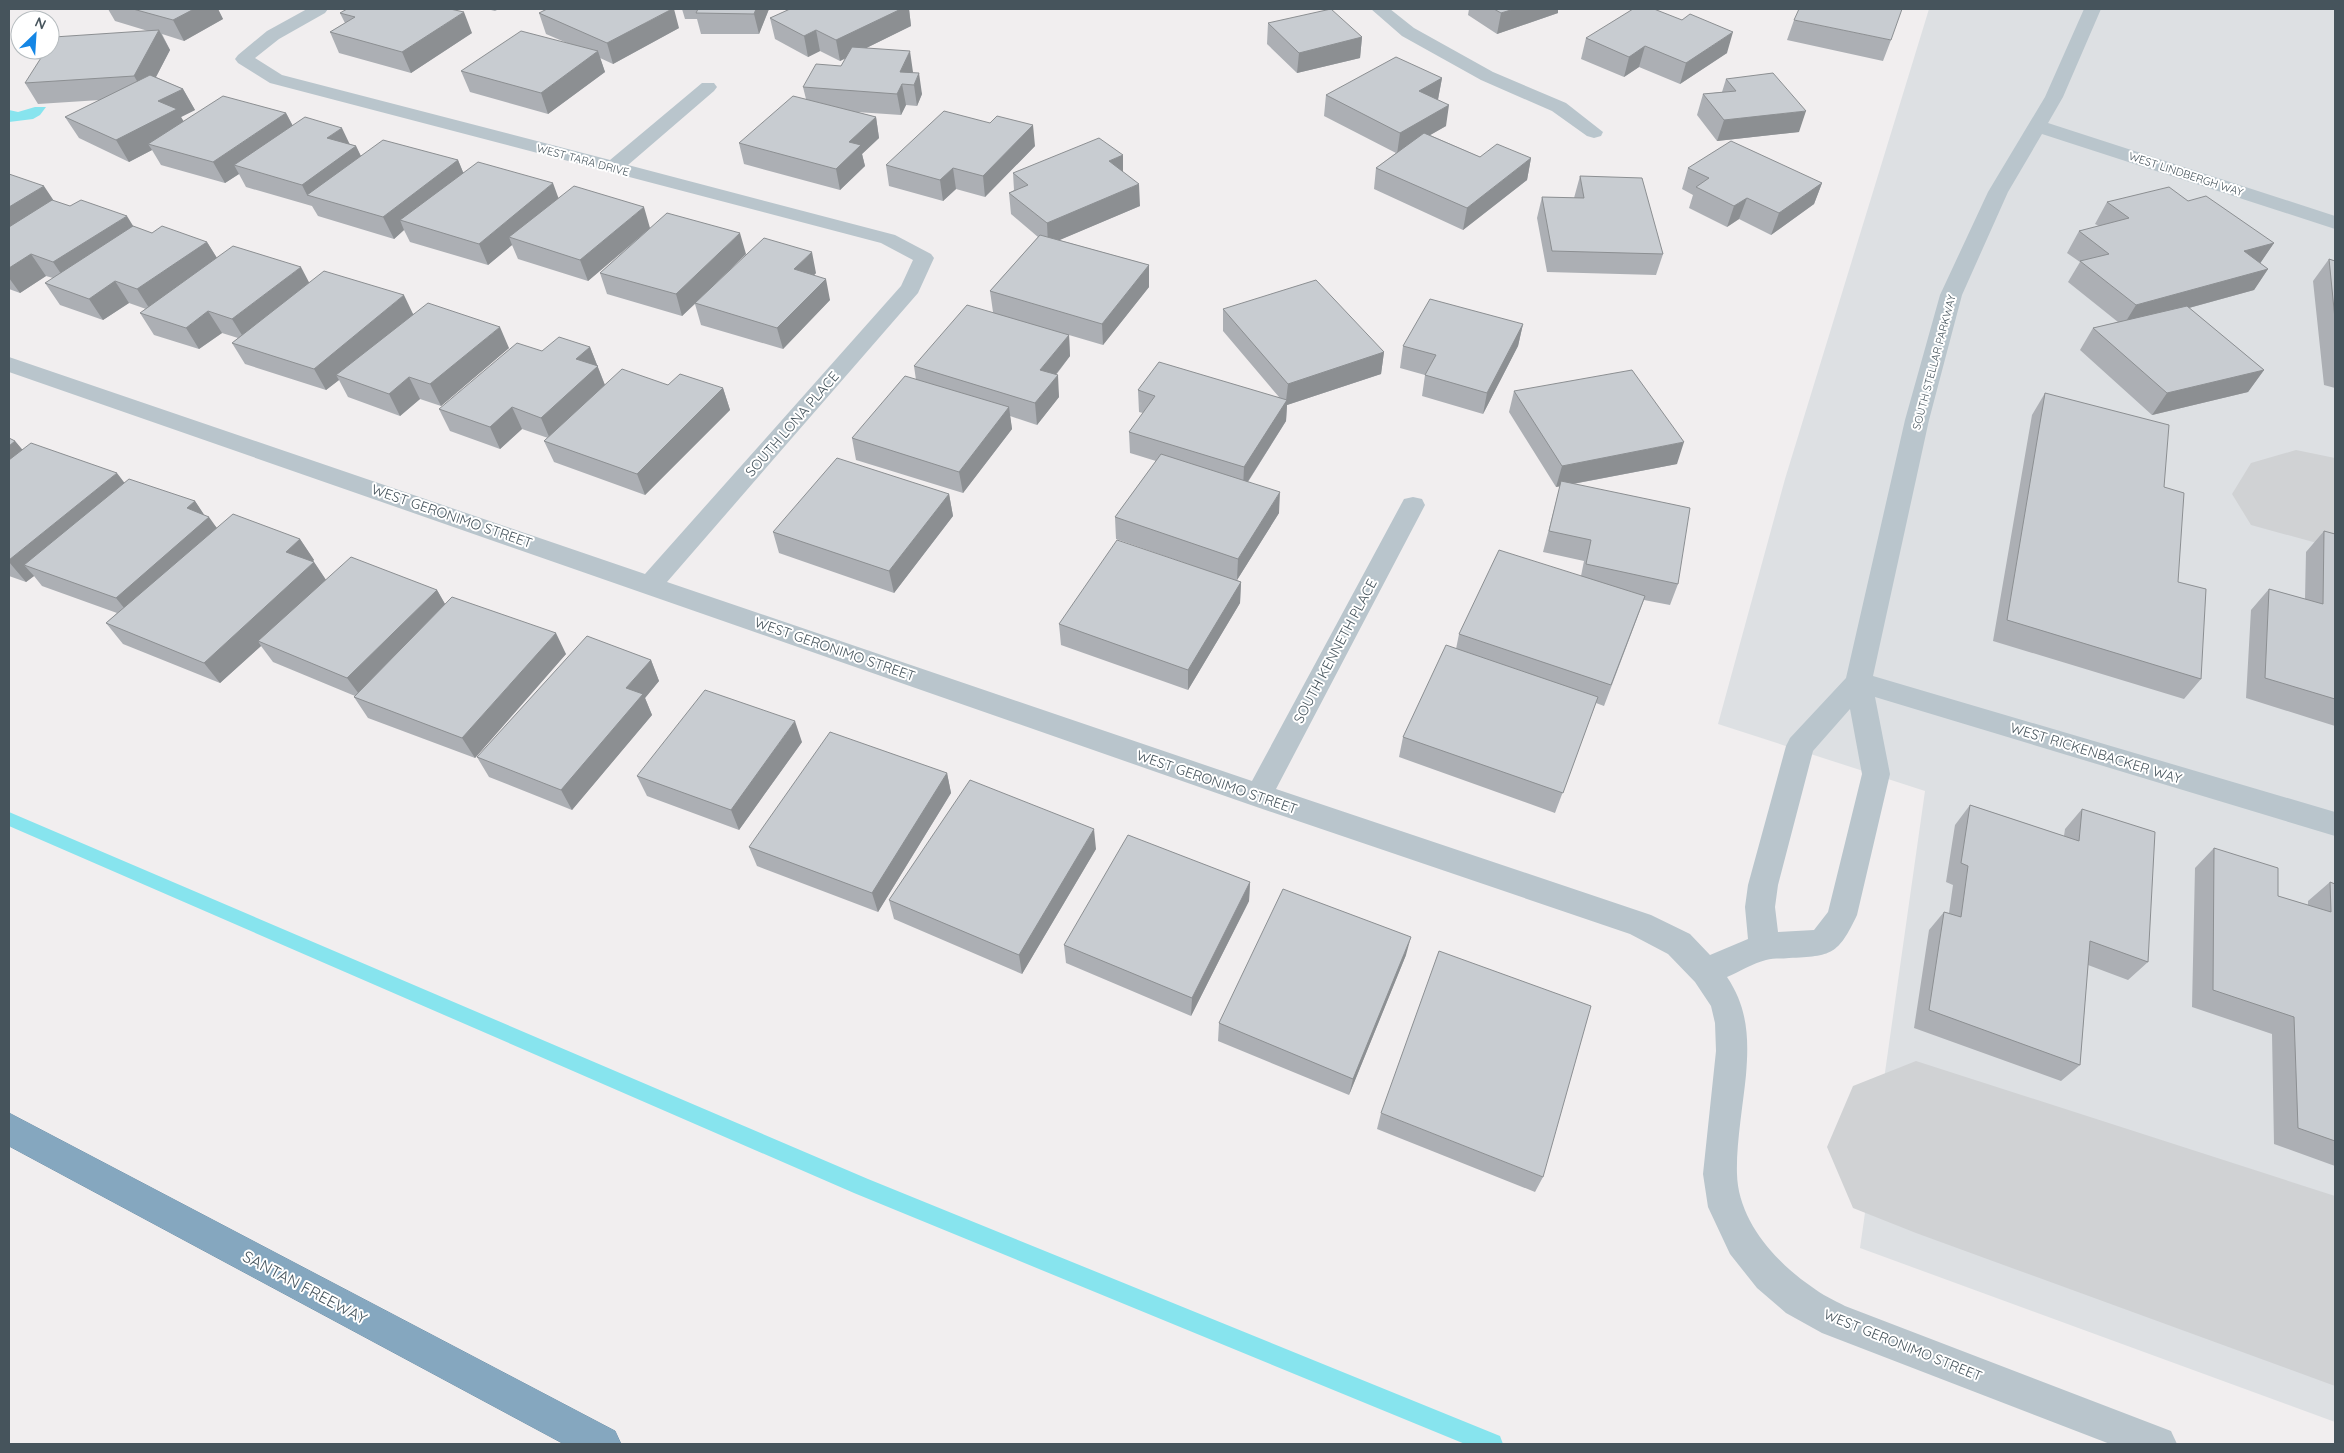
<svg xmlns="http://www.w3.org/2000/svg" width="2344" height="1453" viewBox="0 0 2344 1453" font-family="Quicksand,sans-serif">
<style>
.airport{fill:#dde0e3}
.water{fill:#87e4ee}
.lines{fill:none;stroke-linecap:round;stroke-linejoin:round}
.stream{fill:#87e4ee;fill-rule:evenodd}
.taxiway{fill:#d0d2d4;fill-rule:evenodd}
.highway-casing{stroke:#7092aa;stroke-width:1}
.street{fill:#b9c5cc;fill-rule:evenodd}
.highway{fill:#85a7bf;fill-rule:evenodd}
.wall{fill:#acafb4}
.shaded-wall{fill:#8c8f92}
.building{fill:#c8ccd1;stroke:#8c8f92}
.labels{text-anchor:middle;stroke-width:4;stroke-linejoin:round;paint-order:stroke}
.far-street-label{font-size:11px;fill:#46545c;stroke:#fff}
.street-label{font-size:14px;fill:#46545c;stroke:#fff}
.near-street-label{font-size:16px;fill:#46545c;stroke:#fff}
</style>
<rect width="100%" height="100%" fill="#f1eeef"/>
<!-- airport -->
<path class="airport" d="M 1929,9 L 2335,9 L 2335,1422 L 1860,1248 L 1925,791 L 1718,724 L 1785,479 Z"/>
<!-- water -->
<path class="water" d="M 35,107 L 46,107 L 40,115 L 33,119 L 9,122 L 9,110 L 18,112 Z"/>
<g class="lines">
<!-- stream -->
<path class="stream" d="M 9,812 L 868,1179 L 1500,1436 L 1503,1444 L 1465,1444 L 854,1193 L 9,826 Z"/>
<!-- taxiway -->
<path class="taxiway" d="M 2296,450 L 2335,458 L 2335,548 L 2251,525 L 2232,494 L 2251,463 Z
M 1916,1061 L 2335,1196 L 2335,1386 L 1916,1233 L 1853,1208 L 1827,1147 L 1853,1086 Z"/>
<!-- highway casing -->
<g class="highway-casing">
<path id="highway" d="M 9,1113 L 615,1431 L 621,1444 L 564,1444 L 9,1146 Z"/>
</g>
<!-- street -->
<path class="street" d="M 307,9 L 328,9 L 325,13 L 279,39 L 255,58 L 282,75 L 610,160 L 702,83 L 714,83 L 717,87 L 714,91 L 628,165 L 895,235 L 931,254 L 934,258 L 918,293 L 667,582 L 1252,781 L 1404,499 L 1413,497 L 1422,499 L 1425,505 L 1276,789 L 1651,915 L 1690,934 L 1710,955 L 1748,939 L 1745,907 L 1748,885 L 1786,746 L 1790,738 L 1846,678 L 1905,420 L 1940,295 L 1988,192 L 2045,97 L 2084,9 L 2101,9 L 2063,97 L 2048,123 L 2335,216 L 2335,229 L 2042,134 L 2008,192 L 1962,295 L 1929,420 L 1873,676 L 2335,812 L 2335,836 L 1875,697 L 1890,774 L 1857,915 C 1838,955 1832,956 1789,958 C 1782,959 1773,958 1766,960 C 1753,963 1739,972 1727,977 C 1748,1008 1749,1039 1746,1075 C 1743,1105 1736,1145 1737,1174 C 1738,1220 1775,1262 1812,1287 C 1822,1295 1834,1300 1845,1306 L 2171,1431 L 2177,1444 L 2110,1444 L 1822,1333 L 1786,1313 L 1757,1288 L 1730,1254 L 1708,1207 L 1703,1174 L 1716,1051 L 1715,1023 L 1711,1006 L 1695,982 L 1668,954 L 1630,934 L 1248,804 L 9,372 L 9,357 L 645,574 L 901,286 L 913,260 L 881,243 L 270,83 L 238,63 L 235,59 L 238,55 L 267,31 ZM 1850,709 L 1862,774 L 1828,912 L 1814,930 L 1778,932 L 1775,907 L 1778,885 L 1813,751 Z
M 1371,9 L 1390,9 L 1414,28 L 1493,72 L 1566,103 L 1603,132 L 1601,136 L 1594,138 L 1587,136 L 1552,111 L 1481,80 L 1402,36 Z"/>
<!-- highway -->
<use href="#highway" class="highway"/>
</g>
<!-- wall -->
<path class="wall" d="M 108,9 L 218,9 L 223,19 L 184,41 L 162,34 L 170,50 L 156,77 L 183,89 L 195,110 L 181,117 L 183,121 L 286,113 L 293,126 L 356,146 L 361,156 L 458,160 L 463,172 L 559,198 L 650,228 L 746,254 L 716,283 L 816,273 L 814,275 L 830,300 L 783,349 L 701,325 L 695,304 L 682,316 L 607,294 L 600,273 L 638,239 L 588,281 L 518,259 L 512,245 L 488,265 L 410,242 L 404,230 L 394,239 L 318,216 L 312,206 L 246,187 L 239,174 L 225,183 L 161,165 L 152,150 L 129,162 L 79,138 L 65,117 L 100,100 L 38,104 L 25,83 L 148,31 L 115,21 Z
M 487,9 L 499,9 L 495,11 Z
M 682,9 L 769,9 L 759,34 L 701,34 L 697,19 L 685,19 Z
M 790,9 L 909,9 L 911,26 L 866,48 L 913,72 L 912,73 L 922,94 L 917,106 L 906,105 L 901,115 L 857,112 L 876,117 L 879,138 L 862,154 L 865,166 L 840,190 L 744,164 L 739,143 L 806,99 L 803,87 L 841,66 L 846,58 L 840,61 L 820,51 L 808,57 L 775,39 L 770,18 Z
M 1469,9 L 1558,9 L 1558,13 L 1497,34 L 1468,15 Z
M 340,13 L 472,33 L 411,73 L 339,53 L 330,32 L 345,23 Z
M 539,13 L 679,28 L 613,64 L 600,58 L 605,72 L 548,114 L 470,92 L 461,71 L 567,43 L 546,34 Z
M 1794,20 L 1891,40 L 1883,61 L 1787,40 Z
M 1268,23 L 1362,37 L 1360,58 L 1297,73 L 1267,44 Z
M 1586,38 L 1727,53 L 1680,84 L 1639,67 L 1624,77 L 1581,59 Z
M 1442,78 L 1438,100 L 1446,126 L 1430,135 L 1480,157 L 1531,158 L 1527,180 L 1463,230 L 1374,189 L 1376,168 L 1396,153 L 1324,116 L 1326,95 Z
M 1726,79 L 1799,132 L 1717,141 L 1697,115 L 1703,94 L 1722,92 Z
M 990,123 L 1035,146 L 985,197 L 956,189 L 943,201 L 889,186 L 886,165 Z
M 1688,168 L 1822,183 L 1814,204 L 1771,235 L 1739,219 L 1727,227 L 1689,208 L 1693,195 L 1682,189 Z
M 1123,172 L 1140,206 L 1059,240 L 1149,265 L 1149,287 L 1103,345 L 1069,335 L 1070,356 L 1056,375 L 1059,397 L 1037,425 L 1010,416 L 1012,429 L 963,493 L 856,460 L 852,438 L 916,380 L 914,366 L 993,312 L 990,291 L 1038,237 L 1011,214 L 1009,193 L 1014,190 L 1013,173 Z
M 9,174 L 54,201 L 152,233 L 207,242 L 217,258 L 309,283 L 414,314 L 509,348 L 441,406 L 420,399 L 400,416 L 348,397 L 339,380 L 326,390 L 245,364 L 232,343 L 238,338 L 222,333 L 199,349 L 154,335 L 140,313 L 146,309 L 129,303 L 103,320 L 60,305 L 45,283 L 53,278 L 46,276 L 20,293 L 9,289 Z
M 1580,176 L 1663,254 L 1656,275 L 1547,272 L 1537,218 L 1542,197 L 1574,198 Z
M 2188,201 L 2274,243 L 2260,263 L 2268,269 L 2254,290 L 2189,308 L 2264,370 L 2248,392 L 2152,415 L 2080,350 L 2093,328 L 2118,322 L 2068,282 L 2080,262 L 2067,253 L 2079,231 L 2099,226 L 2095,224 L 2107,202 Z
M 2329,259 L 2335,261 L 2335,388 L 2324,385 L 2313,281 Z
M 1223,309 L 1384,352 L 1381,374 L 1287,405 L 1286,421 L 1248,482 L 1279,513 L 1237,580 L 1241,582 L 1240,603 L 1188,690 L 1061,645 L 1059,624 L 1228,578 L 1116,539 L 1115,517 L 1156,461 L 1130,453 L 1129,432 L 1143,413 L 1139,412 L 1138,390 L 1279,397 L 1223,331 Z
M 1523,324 L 1518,346 L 1483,414 L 1422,396 L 1425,375 L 1400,368 L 1403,346 Z
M 590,347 L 605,385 L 668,385 L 723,388 L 730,410 L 645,495 L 554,462 L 544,441 L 548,438 L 522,429 L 500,449 L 450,431 L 439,409 Z
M 1514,391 L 1677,464 L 1573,484 L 1678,584 L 1670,605 L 1644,600 L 1604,706 L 1596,703 L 1555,813 L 1399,757 L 1403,737 L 1456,649 L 1459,634 L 1581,576 L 1584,561 L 1543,552 L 1560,486 L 1556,487 L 1509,412 Z
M 2045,393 L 2164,487 L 2178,582 L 2201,679 L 2184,699 L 1993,641 L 2032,415 Z
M 9,438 L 15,441 L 22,450 L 124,483 L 195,501 L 204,515 L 217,528 L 300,539 L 314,560 L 313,561 L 314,562 L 326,580 L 437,590 L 445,604 L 566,654 L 475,758 L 368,718 L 354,697 L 355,696 L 273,662 L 261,646 L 220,683 L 123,644 L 106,623 L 117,613 L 42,586 L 34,576 L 26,582 L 9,576 Z
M 949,494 L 953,516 L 894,593 L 779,553 L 773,532 Z
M 2324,531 L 2335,534 L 2335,726 L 2246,698 L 2251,610 L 2269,589 L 2305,599 L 2306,552 Z
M 651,660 L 659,681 L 645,698 L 652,715 L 572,810 L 489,777 L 477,757 Z
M 802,742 L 739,830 L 647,796 L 637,776 Z
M 947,773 L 951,793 L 878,912 L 757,866 L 749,847 Z
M 1970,805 L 2064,836 L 2065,829 L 2082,809 L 2148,962 L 2128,980 L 2088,965 L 2080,1065 L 2061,1081 L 1914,1028 L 1929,930 L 1944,912 L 1949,913 L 1953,885 L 1946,882 L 1955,825 Z
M 2214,848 L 2278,896 L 2308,905 L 2308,901 L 2330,882 L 2335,884 L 2335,1166 L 2274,1144 L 2272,1034 L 2192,1007 L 2195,868 Z
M 1096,849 L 1022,974 L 894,919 L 889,900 Z
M 1250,882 L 1249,901 L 1191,1016 L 1066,963 L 1064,945 Z
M 1406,955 L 1349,1095 L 1218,1041 L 1219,1023 Z
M 1381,1113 L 1543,1177 L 1535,1192 L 1377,1129 Z"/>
<!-- shaded-wall -->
<path class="shaded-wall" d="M 194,9 L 218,9 L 223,19 L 184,41 L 173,20 Z
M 672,9 L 674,9 L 679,28 L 613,64 L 607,43 Z
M 756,9 L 769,9 L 759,34 L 754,14 Z
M 901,9 L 909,9 L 911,26 L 840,61 L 836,40 Z
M 1514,9 L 1558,9 L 1558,13 L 1497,34 L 1501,13 Z
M 464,12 L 472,33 L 411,73 L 402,52 Z
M 159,30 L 170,50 L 146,96 L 134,76 Z
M 816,30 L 820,51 L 808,57 L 804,36 Z
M 1733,32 L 1727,53 L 1680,84 L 1686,63 Z
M 1362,37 L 1360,58 L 1297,73 L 1299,53 Z
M 1645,46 L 1639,67 L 1624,77 L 1629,57 Z
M 598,51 L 605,72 L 548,114 L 541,93 Z
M 910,51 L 913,72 L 907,84 L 902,84 L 906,105 L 901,115 L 897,94 L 900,72 Z
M 919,73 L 922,94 L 917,106 L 914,85 Z
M 1442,78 L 1438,99 L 1417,112 L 1419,91 Z
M 183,89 L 195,110 L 181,117 L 189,130 L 148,144 L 152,150 L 129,162 L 116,140 L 158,101 Z
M 1449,105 L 1446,126 L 1397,154 L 1400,133 Z
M 1806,111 L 1799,132 L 1717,141 L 1724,120 Z
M 286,113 L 297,134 L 234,165 L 239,174 L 225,183 L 213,162 Z
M 876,117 L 879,138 L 862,154 L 865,166 L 840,190 L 836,169 L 849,142 Z
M 1033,125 L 1035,146 L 985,197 L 983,176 Z
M 342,128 L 352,149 L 356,146 L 366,167 L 307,195 L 302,185 L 327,138 Z
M 1123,155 L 1123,176 L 1109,161 Z
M 1531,158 L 1527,180 L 1463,230 L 1467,208 Z
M 458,160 L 467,182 L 400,220 L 404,230 L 394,239 L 383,217 Z
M 953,168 L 956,189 L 943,201 L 940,180 Z
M 553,183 L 561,205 L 509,237 L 512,245 L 488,265 L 479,244 Z
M 1822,183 L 1814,204 L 1771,235 L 1779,213 Z
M 1139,184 L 1140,206 L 1048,245 L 1047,223 Z
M 44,186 L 58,207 L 9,238 L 9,207 Z
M 1747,198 L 1739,219 L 1727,227 L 1734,206 Z
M 644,207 L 650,228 L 588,281 L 580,260 Z
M 127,216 L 140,237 L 68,284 L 53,262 Z
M 740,233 L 746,254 L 682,316 L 676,294 Z
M 207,242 L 220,263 L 151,311 L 137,289 Z
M 2274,243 L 2259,265 L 2244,251 Z
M 812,252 L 816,273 L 799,291 L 794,269 Z
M 31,254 L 46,276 L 20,293 L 9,278 L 9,268 Z
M 1149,265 L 1149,287 L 1103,345 L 1102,324 Z
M 301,267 L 312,288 L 245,340 L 232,319 Z
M 2268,269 L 2254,290 L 2123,326 L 2136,305 Z
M 826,279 L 830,300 L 783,349 L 777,328 Z
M 115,281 L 129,303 L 103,320 L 89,299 Z
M 404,295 L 414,316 L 336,375 L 339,380 L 326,390 L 314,369 Z
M 208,311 L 222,333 L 199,349 L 186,328 Z
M 1523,324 L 1518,346 L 1483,414 L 1487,393 Z
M 500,327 L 509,348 L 441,406 L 430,384 Z
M 1069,335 L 1070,356 L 1042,392 L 1040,370 Z
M 590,347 L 606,388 L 550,439 L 541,418 L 576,359 Z
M 1384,352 L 1381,374 L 1287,405 L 1286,421 L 1243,489 L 1244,467 L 1286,401 L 1288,384 Z
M 2264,370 L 2248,392 L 2152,415 L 2167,393 Z
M 1058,375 L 1059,397 L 1037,425 L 1035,403 Z
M 409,377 L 420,399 L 400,416 L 389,394 Z
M 723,388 L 730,410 L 645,495 L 637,474 Z
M 512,407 L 522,429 L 500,449 L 490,427 Z
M 1009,407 L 1012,429 L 963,493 L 959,472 Z
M 15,441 L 33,462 L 9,480 L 9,446 Z
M 1684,442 L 1677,464 L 1556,487 L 1562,466 Z
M 117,473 L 133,494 L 24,565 L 34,576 L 26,582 L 9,562 L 9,560 Z
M 1280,492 L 1279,513 L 1237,580 L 1238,559 Z
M 949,494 L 953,516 L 894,593 L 889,571 Z
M 195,501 L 207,519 L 209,517 L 224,538 L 133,619 L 116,598 L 187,508 Z
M 300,539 L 314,560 L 300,573 L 286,552 Z
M 314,562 L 328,583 L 258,641 L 261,646 L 220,683 L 204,663 Z
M 1241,582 L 1240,603 L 1188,690 L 1188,670 Z
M 437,590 L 449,611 L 362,698 L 347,678 Z
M 556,633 L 566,654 L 475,758 L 462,738 Z
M 651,660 L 659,681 L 645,698 L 652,715 L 572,810 L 561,790 L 626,688 Z
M 795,721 L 802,742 L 739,830 L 731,810 Z
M 947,773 L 951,793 L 878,912 L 872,893 Z
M 1094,829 L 1096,849 L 1022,974 L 1019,955 Z
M 1250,882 L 1249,901 L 1191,1016 L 1192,998 Z
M 1411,937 L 1406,955 L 1349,1095 L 1353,1079 Z"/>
<!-- building -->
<path class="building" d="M 133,9 L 194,9 L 173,20 Z
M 347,9 L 450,9 L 464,12 L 402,52 L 330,32 L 355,17 L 340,13 Z
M 547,9 L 672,9 L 607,43 L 539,13 Z
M 698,9 L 756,9 L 754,14 L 696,13 Z
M 790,9 L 901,9 L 836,40 L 816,30 L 804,36 L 770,18 Z
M 1331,9 L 1362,37 L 1299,53 L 1268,23 Z
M 1494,9 L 1514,9 L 1501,13 Z
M 1633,9 L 1654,9 L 1682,20 L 1690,14 L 1733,32 L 1686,63 L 1645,46 L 1629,57 L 1586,38 Z
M 1799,9 L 1902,9 L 1891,40 L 1794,20 Z
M 159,30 L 134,76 L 25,83 L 46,50 L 50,50 L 50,44 L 54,37 Z
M 521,31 L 598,51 L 541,93 L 461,71 Z
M 852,47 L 910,51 L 900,72 L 919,73 L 914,85 L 902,84 L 897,94 L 803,87 L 816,64 L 841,66 Z
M 1396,57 L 1442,78 L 1419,91 L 1449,105 L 1400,133 L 1326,95 Z
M 1773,73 L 1806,111 L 1724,120 L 1703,94 L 1736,91 L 1726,79 Z
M 150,75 L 183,89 L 158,101 L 177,109 L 116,140 L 65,117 Z
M 223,96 L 286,113 L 213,162 L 148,144 Z
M 793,96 L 876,117 L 849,142 L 861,145 L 836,169 L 739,143 Z
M 944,111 L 990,123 L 997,116 L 1033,125 L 983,176 L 953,168 L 940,180 L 886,165 Z
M 305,117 L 342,128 L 327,138 L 356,146 L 302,185 L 234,165 Z
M 1424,133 L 1480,157 L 1497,144 L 1531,158 L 1467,208 L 1376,168 Z
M 1099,138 L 1123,155 L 1109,161 L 1139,184 L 1047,223 L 1009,193 L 1028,185 L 1013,173 Z
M 383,140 L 458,160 L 383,217 L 307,195 Z
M 1731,141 L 1822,183 L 1779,213 L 1747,198 L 1734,206 L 1696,187 L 1709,178 L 1688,168 Z
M 478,162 L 553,183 L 479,244 L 400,220 Z
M 9,174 L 44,186 L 9,207 Z
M 1580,176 L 1642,178 L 1663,254 L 1552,251 L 1542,197 L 1584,198 Z
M 574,186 L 644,207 L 580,260 L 509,237 Z
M 2169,187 L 2188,201 L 2206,196 L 2274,243 L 2244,251 L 2268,269 L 2136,305 L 2080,261 L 2109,254 L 2079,231 L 2129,218 L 2107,202 Z
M 52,200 L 70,206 L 81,200 L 127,216 L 53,262 L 31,254 L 9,268 L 9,227 Z
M 667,213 L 740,233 L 676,294 L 600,273 Z
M 133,226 L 152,233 L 162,226 L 207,242 L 137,289 L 115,281 L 89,299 L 45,283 Z
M 1040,235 L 1149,265 L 1102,324 L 990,291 Z
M 764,238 L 812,252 L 794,269 L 826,279 L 777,328 L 695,303 Z
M 233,246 L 301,267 L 232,319 L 208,311 L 186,328 L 140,313 Z
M 2329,259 L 2335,261 L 2335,319 Z
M 324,271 L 404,295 L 314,369 L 232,343 Z
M 1316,280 L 1384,352 L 1288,384 L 1223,309 Z
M 1430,299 L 1523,324 L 1487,393 L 1425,375 L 1436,355 L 1403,346 Z
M 428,303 L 500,327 L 430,384 L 409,377 L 389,394 L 336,375 Z
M 967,305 L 1069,335 L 1040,370 L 1058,375 L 1035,403 L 914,366 Z
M 2187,306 L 2264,370 L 2167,393 L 2093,328 Z
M 559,337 L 590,347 L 576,359 L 598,366 L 541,418 L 512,407 L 490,427 L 439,409 L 517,343 L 542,351 Z
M 1159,362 L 1287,400 L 1244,467 L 1129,432 L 1155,396 L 1138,390 Z
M 622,369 L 668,385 L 680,374 L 723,388 L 637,474 L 544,441 Z
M 1632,370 L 1684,442 L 1562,466 L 1514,391 Z
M 905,376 L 1009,407 L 959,472 L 852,438 Z
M 2045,393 L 2169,425 L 2164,487 L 2184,493 L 2178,582 L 2206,589 L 2201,679 L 2007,620 Z
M 9,438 L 15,441 L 9,446 Z
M 31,443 L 117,473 L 9,560 L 9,460 Z
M 1161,454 L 1280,492 L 1238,559 L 1115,517 Z
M 837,458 L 949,494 L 889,571 L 773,532 Z
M 129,479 L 195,501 L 187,508 L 209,517 L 116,598 L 24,565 Z
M 1561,481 L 1690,508 L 1678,584 L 1586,564 L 1591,540 L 1549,531 Z
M 233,514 L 300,539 L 286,552 L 314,562 L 204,663 L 106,623 Z
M 2324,531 L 2335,534 L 2335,699 L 2265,678 L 2269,589 L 2323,604 Z
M 1117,540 L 1241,582 L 1188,670 L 1059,624 Z
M 1499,550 L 1645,596 L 1611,685 L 1459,634 Z
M 351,557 L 437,590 L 347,678 L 258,641 Z
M 452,597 L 556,633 L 462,738 L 354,697 Z
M 587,636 L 651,660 L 626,688 L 643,694 L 561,790 L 477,757 Z
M 1446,645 L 1598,697 L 1563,793 L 1403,737 Z
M 705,690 L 795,721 L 731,810 L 637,776 Z
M 830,732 L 947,773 L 872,893 L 749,847 Z
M 970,780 L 1094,829 L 1019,955 L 889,900 Z
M 1970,805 L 2079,841 L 2082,809 L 2155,832 L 2148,962 L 2090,941 L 2080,1065 L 1929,1010 L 1944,912 L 1961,917 L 1968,866 L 1961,863 Z
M 1128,835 L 1250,882 L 1192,998 L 1064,945 Z
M 2214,848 L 2278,868 L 2278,896 L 2331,912 L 2330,882 L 2335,884 L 2335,1141 L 2298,1128 L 2294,1017 L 2213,990 Z
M 1283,889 L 1411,937 L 1353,1079 L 1219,1023 Z
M 1439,951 L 1591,1006 L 1543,1177 L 1381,1113 Z"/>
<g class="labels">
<!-- far-street labels -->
<g class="far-street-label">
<text transform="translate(583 160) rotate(15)" y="4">WEST TARA DRIVE</text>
<text transform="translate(2186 174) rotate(18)" y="4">WEST LINDBERGH WAY</text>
<text transform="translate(1934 362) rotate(-75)" y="4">SOUTH STELLAR PARKWAY</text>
</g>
<!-- street labels -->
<g class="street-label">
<text transform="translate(792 424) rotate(-49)" y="5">SOUTH LONA PLACE</text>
<text transform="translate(452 516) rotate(19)" y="5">WEST GERONIMO STREET</text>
<text transform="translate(835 649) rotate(19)" y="5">WEST GERONIMO STREET</text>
<text transform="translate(1335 651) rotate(-62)" y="5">SOUTH KENNETH PLACE</text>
<text transform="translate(2096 753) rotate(17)" y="5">WEST RICKENBACKER WAY</text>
<text transform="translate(1217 782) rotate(19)" y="5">WEST GERONIMO STREET</text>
<text transform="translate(1903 1345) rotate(22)" y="5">WEST GERONIMO STREET</text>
</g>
<!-- near-street labels -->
<g class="near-street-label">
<text transform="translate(305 1287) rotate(28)" y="6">SANTAN FREEWAY</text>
</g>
</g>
<!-- border -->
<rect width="2344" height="1453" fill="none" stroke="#46545c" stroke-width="20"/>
<!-- north arrow -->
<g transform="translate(35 35) rotate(25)"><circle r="24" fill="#ffffff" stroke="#b5bbbe"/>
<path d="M0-4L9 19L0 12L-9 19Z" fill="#1486e5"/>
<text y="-8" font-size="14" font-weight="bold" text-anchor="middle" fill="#46545c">N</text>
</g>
</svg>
